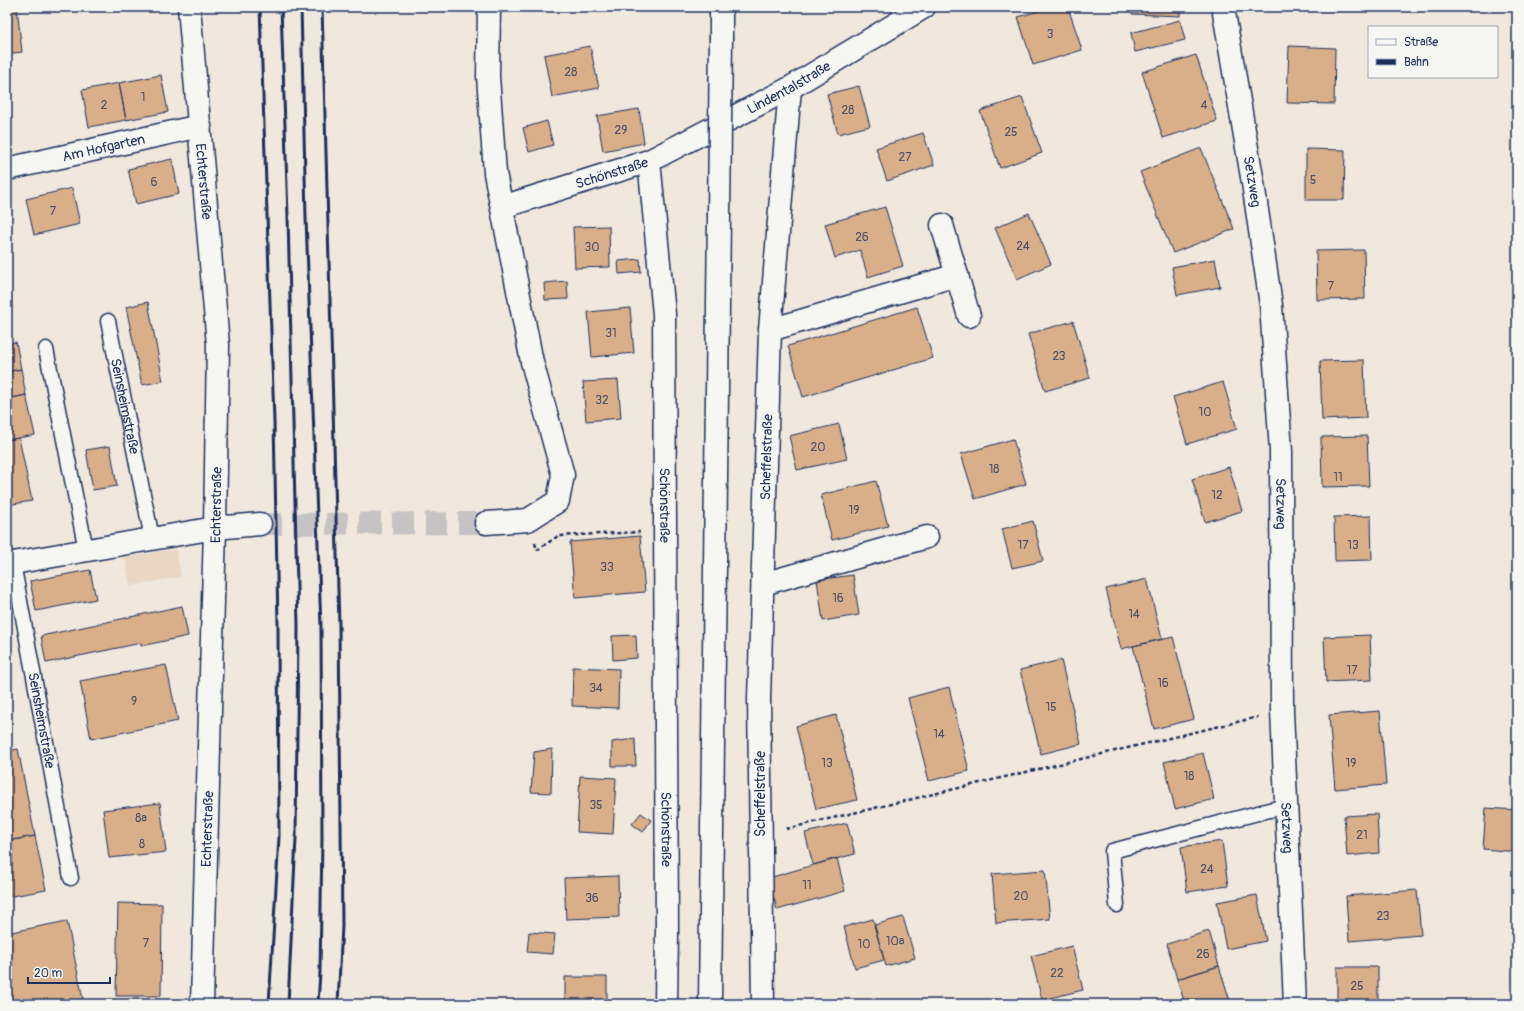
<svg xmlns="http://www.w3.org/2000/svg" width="1524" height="1011" viewBox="0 0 1524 1011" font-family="Pangolin,sans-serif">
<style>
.built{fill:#e9d7c4}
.building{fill:#d8af89;stroke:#1b2f5e}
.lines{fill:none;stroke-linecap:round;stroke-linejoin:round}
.minor-tunnel{stroke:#c5c3c4;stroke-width:22;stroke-dasharray:22 11;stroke-linecap:butt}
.service-casing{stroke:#1b2f5e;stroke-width:17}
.minor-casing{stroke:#1b2f5e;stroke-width:25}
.primary-casing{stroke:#1b2f5e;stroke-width:25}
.path{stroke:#1b2f5e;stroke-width:2.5;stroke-dasharray:4 3;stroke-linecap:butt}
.service{stroke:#f6f6f2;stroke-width:14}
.minor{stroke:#f6f6f2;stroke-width:22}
.primary{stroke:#f6f6f2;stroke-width:22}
.rail{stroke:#1b2f5e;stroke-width:3}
.primary-bridge-casing{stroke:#1b2f5e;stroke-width:25;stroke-linecap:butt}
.primary-bridge{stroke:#f6f6f2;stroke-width:22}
.labels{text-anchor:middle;stroke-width:3;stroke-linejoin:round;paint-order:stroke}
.number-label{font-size:12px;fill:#4a4f69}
.street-label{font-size:14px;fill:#1b2f5e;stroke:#f6f6f2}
</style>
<rect width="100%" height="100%" fill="#f0e8dd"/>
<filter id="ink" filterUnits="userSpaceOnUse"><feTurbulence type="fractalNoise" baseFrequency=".025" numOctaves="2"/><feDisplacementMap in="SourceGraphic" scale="8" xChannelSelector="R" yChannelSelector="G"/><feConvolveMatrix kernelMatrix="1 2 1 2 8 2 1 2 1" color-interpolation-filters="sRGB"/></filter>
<g filter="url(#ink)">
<!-- built -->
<path class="built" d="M 176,549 L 181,577 L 130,586 L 125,557 Z"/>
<!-- building -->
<path class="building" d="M 1052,7 L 1068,7 L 1082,50 L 1033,65 L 1018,17 Z
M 1132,7 L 1180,7 L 1180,16 L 1132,14 Z
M 17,8 L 22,52 L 7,54 L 7,9 Z
M 1180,20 L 1185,40 L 1135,52 L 1131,33 Z
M 590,46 L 599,88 L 552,97 L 544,55 Z
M 1289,46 L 1335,48 L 1334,104 L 1287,103 Z
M 1196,55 L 1217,121 L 1163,138 L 1142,72 Z
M 161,75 L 168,112 L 126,120 L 119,83 Z
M 119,83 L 126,120 L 89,127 L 82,90 Z
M 859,86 L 870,126 L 838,134 L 827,94 Z
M 1022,97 L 1042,153 L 1000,168 L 980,111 Z
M 639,109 L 644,143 L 603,151 L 597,116 Z
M 547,121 L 553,145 L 529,152 L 523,128 Z
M 923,133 L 934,165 L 887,181 L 876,148 Z
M 1201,148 L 1234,229 L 1173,253 L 1140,172 Z
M 1306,149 L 1345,150 L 1344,200 L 1306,200 Z
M 172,159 L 179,194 L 136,204 L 128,169 Z
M 72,188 L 80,224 L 34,235 L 26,199 Z
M 885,207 L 903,266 L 868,277 L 860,250 L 835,258 L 825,224 Z
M 1029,213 L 1051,264 L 1017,279 L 995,228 Z
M 609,226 L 610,267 L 575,268 L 573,227 Z
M 1364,250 L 1365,299 L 1317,300 L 1316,251 Z
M 640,259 L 641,272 L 619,274 L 618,261 Z
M 1215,259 L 1220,287 L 1177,295 L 1172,267 Z
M 567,281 L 568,299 L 545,300 L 544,283 Z
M 148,302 L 163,381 L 142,385 L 126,307 Z
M 917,307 L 933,358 L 803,397 L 788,346 Z
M 630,308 L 634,353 L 592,357 L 588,312 Z
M 1073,321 L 1090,378 L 1045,391 L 1028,334 Z
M 16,342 L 21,369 L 7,372 L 7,344 Z
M 1364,360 L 1366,418 L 1322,420 L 1320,361 Z
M 21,369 L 26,395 L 7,399 L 7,372 Z
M 618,380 L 621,418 L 586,421 L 583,382 Z
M 1223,382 L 1237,429 L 1187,444 L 1173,397 Z
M 26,395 L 35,435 L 7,440 L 7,399 Z
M 839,424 L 847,459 L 797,470 L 789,436 Z
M 1367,436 L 1369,486 L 1322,487 L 1321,437 Z
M 19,438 L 32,501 L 7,505 L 7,440 Z
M 1013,439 L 1026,484 L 975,499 L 961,454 Z
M 110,446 L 117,486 L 93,490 L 86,450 Z
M 1229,467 L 1242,511 L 1205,522 L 1192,479 Z
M 876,481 L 888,526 L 832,540 L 821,495 Z
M 1371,516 L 1372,560 L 1335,561 L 1334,517 Z
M 1033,521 L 1043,561 L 1012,568 L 1002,529 Z
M 640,536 L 645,592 L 575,598 L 570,542 Z
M 90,570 L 96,599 L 36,611 L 30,581 Z
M 853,575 L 859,615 L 823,621 L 817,580 Z
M 1147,579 L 1162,639 L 1121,649 L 1106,589 Z
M 182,606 L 188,636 L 141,646 L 141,643 L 46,663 L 41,636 Z
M 636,635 L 637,658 L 613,660 L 612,636 Z
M 1370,635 L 1372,680 L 1326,682 L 1324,637 Z
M 1173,637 L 1194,719 L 1154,729 L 1133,646 Z
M 1061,660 L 1081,744 L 1041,754 L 1020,670 Z
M 166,665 L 178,721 L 91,739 L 80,681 Z
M 573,667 L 619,669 L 618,708 L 572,706 Z
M 949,687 L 969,771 L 929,781 L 908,698 Z
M 1380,711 L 1386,785 L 1335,789 L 1329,715 Z
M 836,715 L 857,800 L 816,809 L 796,726 Z
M 635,739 L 636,766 L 612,766 L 612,742 Z
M 18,749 L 35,836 L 7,841 L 7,751 Z
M 552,749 L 551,793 L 531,792 L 534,752 Z
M 1203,753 L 1214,799 L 1175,809 L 1164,762 Z
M 580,776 L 616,778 L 613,834 L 577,832 Z
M 160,803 L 166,852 L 109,858 L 103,810 Z
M 1486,808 L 1517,810 L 1517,852 L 1483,849 Z
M 641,813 L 651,820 L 643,832 L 632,824 Z
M 1377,814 L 1379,853 L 1347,856 L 1344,816 Z
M 847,823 L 855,854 L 813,865 L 805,833 Z
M 35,836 L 46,890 L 7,897 L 7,841 Z
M 1222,841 L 1228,886 L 1187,892 L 1181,847 Z
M 837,858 L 845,891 L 777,910 L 769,878 Z
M 1045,870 L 1050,919 L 996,923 L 992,874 Z
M 618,876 L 619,917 L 566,919 L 564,878 Z
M 1417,890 L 1421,935 L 1349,941 L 1346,896 Z
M 1257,895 L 1266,941 L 1226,949 L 1217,902 Z
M 118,903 L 162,904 L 161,996 L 116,996 Z
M 903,917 L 915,958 L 886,966 L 874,925 Z
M 873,919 L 884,960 L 855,968 L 844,927 Z
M 67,921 L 84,1004 L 7,1004 L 7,933 Z
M 1209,931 L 1219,966 L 1177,979 L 1167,944 Z
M 529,932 L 555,934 L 553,954 L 527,952 Z
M 1072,946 L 1083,990 L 1042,1000 L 1031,956 Z
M 1219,966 L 1230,1001 L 1221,1004 L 1185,1004 L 1177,979 Z
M 1337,967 L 1378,967 L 1378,1004 L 1337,1004 Z
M 565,977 L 607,977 L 607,1004 L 565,1004 Z"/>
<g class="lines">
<!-- minor-tunnel -->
<path class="minor-tunnel" d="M 260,524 L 486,523"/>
<!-- service casing -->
<g class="service-casing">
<g id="service">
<path id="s1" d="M 108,321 L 152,538"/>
<path d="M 46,349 L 86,550"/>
<path id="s2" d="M 13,563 L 71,878"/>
<path d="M 1117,905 L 1112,851 L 1285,806"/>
</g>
</g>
<!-- minor casing -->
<g class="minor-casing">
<g id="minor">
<path id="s3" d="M 189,7 L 218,345 L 215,528 L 202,1004"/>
<path id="s4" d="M 1223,7 L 1253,183 L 1271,305 L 1281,451 L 1282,711 L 1295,1004"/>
<path id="s5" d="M 649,161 L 664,314 L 667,931 L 666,1004"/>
<path id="s6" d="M 7,169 L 200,126"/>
<path id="s7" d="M 502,207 L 649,161 L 790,88 L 924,7"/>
<path d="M 942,225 L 969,316"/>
<path d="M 770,330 L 957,275"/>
<path d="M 486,523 L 528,520 L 558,501 L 563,475 L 532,362 L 495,173 L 488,76 L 489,7"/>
<path d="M 7,562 L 13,563 L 215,528 L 260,524"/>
<path d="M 763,584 L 927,537"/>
<path id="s8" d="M 763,1004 L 759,699 L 770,330 L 790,88"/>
</g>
</g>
<!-- primary casing -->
<g class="primary-casing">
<path id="primary" d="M 721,37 L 721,7
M 710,1004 L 719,216"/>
</g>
<!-- path -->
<path class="path" d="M 535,543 L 537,550 L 558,536 L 640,532
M 786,829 L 1258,717"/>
<!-- service -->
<use href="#service" class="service"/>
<!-- minor -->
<use href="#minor" class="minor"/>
<!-- primary -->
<use href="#primary" class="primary"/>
<!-- rail -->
<path class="rail" d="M 260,7 L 274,421 L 278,625 L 279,837 L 269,1004
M 281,7 L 288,217 L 298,626 L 296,838 L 288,1004
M 301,7 L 306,218 L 321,627 L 322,838 L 320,972 L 318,1004
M 322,7 L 339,626 L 342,926 L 338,1004"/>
<!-- primary-bridge casing -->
<g class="primary-bridge-casing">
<path id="primary-bridge" d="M 719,216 L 721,37"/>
</g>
<!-- primary-bridge -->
<use href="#primary-bridge" class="primary-bridge"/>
</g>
</g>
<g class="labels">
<!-- number labels -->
<g class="number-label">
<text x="1050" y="38">3</text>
<text x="571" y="76">28</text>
<text x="143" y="101">1</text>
<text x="104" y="109">2</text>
<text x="1204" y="109">4</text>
<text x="848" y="114">28</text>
<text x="621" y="134">29</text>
<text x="1011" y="136">25</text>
<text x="905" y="161">27</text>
<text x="1313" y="184">5</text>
<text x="154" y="186">6</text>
<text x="53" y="215">7</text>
<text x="862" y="241">26</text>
<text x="1023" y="250">24</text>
<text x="592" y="251">30</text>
<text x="1331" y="290">7</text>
<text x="611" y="337">31</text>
<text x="1059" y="360">23</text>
<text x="602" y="404">32</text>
<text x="1205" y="416">10</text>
<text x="818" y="451">20</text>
<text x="994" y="473">18</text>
<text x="1338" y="481">11</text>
<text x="1217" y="499">12</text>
<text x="854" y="514">19</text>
<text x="1023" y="549">17</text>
<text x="1353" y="549">13</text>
<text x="607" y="571">33</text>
<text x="838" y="602">16</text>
<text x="1134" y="618">14</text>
<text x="1352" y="674">17</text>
<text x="1163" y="687">16</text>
<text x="596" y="692">34</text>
<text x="134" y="705">9</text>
<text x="1051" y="711">15</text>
<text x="939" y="738">14</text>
<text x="827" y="767">13</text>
<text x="1351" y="767">19</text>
<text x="1189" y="780">18</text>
<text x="596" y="809">35</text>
<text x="141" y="822">8a</text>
<text x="1362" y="839">21</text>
<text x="142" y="848">8</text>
<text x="1207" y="873">24</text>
<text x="807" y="889">11</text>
<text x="1021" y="900">20</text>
<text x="592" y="902">36</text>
<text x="1383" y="920">23</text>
<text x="895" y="945">10a</text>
<text x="146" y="947">7</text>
<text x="864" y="948">10</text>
<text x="1203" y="958">26</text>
<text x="1057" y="977">22</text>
<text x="1357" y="990">25</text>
</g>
<!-- street labels -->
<g class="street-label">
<text dy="5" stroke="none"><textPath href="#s7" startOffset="312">Lindentalstraße</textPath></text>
<text dy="5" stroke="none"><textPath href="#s6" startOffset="99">Am Hofgarten</textPath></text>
<text dy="5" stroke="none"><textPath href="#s7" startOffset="115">Schönstraße</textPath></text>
<text dy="5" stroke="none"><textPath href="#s4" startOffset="177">Setzweg</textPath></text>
<text dy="5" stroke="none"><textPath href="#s3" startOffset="175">Echterstraße</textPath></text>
<text dy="5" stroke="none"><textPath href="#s1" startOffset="87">Seinsheimstraße</textPath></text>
<text dy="5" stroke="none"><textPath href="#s8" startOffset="547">Scheffelstraße</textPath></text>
<text dy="5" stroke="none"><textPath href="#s4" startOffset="501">Setzweg</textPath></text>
<text transform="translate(216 505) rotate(-89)" y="5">Echterstraße</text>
<text dy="5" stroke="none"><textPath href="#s5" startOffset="345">Schönstraße</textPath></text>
<text dy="5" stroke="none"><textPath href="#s2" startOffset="160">Seinsheimstraße</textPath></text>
<text transform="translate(760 794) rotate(-90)" y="5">Scheffelstraße</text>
<text dy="5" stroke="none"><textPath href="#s4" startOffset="825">Setzweg</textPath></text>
<text transform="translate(207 829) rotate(-88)" y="5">Echterstraße</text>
<text dy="5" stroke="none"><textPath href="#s5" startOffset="669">Schönstraße</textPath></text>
</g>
</g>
<!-- margin -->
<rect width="1524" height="1011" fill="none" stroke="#f6f6f2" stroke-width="24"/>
<rect x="12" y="12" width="1500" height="987" fill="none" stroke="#1b2f5e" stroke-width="1.5" filter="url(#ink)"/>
<!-- legend -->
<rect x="1368" y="26" width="130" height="52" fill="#f6f6f2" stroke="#9ea6b7"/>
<rect x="1376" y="39" width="20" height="6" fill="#f6f6f2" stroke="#9ea6b7"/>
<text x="1404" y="46" font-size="12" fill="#1b2f5e">Straße</text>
<rect x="1376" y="59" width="20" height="6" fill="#1b2f5e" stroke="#9ea6b7"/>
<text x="1404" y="66" font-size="12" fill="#1b2f5e">Bahn</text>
<!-- scale -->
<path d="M28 977v6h82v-6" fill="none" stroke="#1b2f5e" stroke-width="2"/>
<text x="34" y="977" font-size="12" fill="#1b2f5e" stroke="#f6f6f2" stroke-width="3" paint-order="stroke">20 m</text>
</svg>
